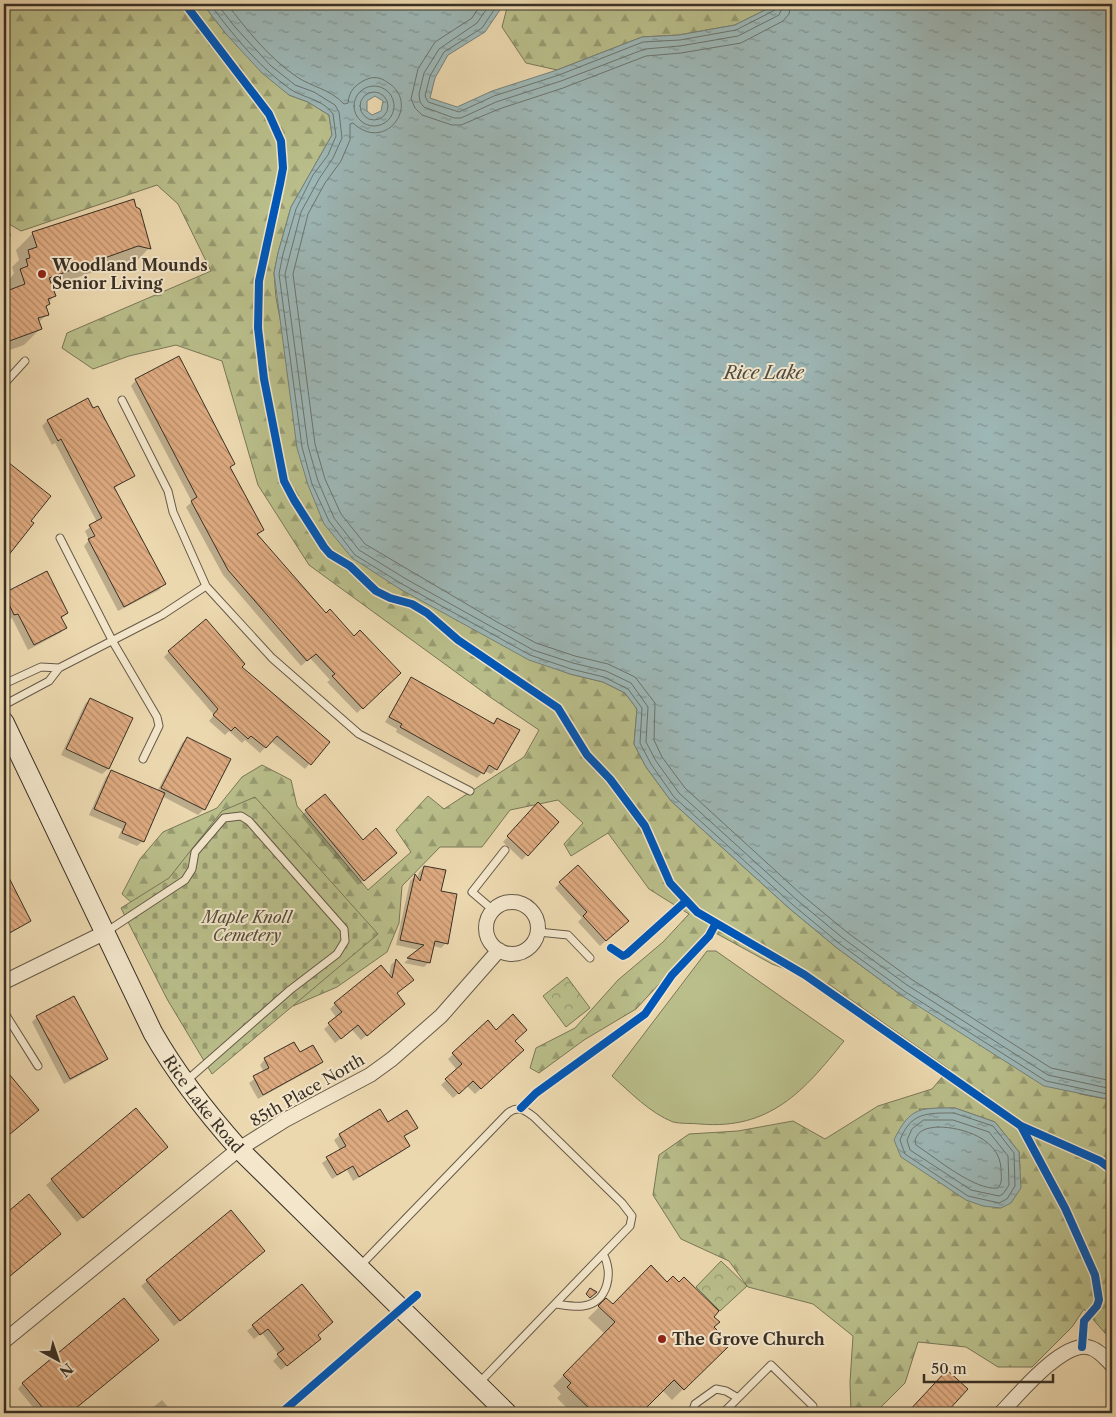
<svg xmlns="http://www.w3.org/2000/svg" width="1116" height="1417" viewBox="0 0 1116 1417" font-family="'Libre Caslon Text',serif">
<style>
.forest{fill:url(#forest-firs);stroke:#797758;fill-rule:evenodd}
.cemetery{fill:url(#cemetery-stones);stroke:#797758}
.park{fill:url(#park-crowns);stroke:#797758}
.pitch{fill:#b9be8a;stroke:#797758}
.water{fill:url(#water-ripples);stroke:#75817c;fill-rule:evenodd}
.shadow{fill:#0003}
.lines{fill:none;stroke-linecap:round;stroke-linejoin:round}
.shore{stroke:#6b746e;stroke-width:1}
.building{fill:url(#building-back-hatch);stroke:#393025}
.lane-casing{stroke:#665a48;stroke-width:9}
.street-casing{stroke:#665a48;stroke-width:16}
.secondary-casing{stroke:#393025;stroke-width:21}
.lane{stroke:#f3e6cb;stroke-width:7}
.street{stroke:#f3e6cb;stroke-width:14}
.secondary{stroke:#f3e6cb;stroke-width:19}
.cycleway-casing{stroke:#f3e6cb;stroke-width:11}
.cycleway{stroke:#0057b8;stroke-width:8}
.poi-dot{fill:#8f2418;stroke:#f3e6cb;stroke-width:2}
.labels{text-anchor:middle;stroke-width:4;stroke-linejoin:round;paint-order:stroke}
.poi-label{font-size:16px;font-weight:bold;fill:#393025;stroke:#f3e6cb;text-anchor:start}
.park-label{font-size:16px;font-style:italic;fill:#534c39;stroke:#f3e6cb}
.street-label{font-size:16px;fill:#393025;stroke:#f3e6cb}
.water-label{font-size:18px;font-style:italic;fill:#4d4b42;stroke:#f3e6cb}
</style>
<defs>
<pattern id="forest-firs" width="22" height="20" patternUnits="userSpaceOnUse" patternTransform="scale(1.25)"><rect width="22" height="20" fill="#b9be8a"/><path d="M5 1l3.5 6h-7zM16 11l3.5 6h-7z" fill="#979b71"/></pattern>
<pattern id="cemetery-stones" width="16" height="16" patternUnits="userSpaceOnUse" patternTransform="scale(1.25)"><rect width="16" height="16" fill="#b9be8a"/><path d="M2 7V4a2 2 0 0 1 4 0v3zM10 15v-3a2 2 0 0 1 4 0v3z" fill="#979b71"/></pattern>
<pattern id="park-crowns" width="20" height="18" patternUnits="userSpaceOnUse" patternTransform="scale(1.25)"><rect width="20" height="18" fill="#b9be8a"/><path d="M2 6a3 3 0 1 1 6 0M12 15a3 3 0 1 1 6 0" fill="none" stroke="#979b71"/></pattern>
<pattern id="water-ripples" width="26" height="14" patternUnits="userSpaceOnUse" patternTransform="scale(1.25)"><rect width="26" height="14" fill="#9db7b6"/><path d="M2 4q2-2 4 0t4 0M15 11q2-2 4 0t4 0" fill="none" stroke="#819594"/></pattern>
<pattern id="building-back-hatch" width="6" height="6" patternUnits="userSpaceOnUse" patternTransform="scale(1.25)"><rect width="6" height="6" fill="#deaa80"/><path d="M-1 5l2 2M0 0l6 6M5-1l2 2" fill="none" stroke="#b58b69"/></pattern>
</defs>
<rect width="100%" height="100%" fill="#ecd8af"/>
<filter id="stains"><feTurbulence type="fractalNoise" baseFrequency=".004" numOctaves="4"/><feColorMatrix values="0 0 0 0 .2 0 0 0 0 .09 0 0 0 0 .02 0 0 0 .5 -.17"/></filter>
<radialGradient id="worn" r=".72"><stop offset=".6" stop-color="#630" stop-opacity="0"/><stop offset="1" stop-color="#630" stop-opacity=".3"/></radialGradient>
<!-- forest -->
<path class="forest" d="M 4,4 L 203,4 L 226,34 L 289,95 L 308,102 L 329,115 L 332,135 L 291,207 L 278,253 L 274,273 L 276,298 L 283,333 L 400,589 L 570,674 L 603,682 L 625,693 L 637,709 L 634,744 L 646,767 L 671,801 L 790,909 L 837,948 L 901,995 L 1080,1094 L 1112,1100 L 1112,1341 L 1084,1309 L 1072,1327 L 1032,1367 L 998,1367 L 966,1347 L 918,1342 L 905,1383 L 875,1413 L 851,1412 L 850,1382 L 853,1336 L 813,1304 L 748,1287 L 729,1261 L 681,1239 L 653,1195 L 659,1155 L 689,1134 L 738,1131 L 793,1121 L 825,1139 L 878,1106 L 932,1089 L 949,1069 L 830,985 L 772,964 L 712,931 L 696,944 L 636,1009 L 584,1040 L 539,1073 L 530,1068 L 536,1048 L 575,1028 L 618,980 L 663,942 L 689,914 L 649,889 L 608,833 L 571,856 L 564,844 L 583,823 L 558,800 L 510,810 L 482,847 L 440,847 L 402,886 L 399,923 L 387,952 L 337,987 L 293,1006 L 311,985 L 140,910 L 122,894 L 140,859 L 163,832 L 217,808 L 242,777 L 262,765 L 291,780 L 297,806 L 368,890 L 411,852 L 396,830 L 428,796 L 444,809 L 524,757 L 539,730 L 490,697 L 309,565 L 258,485 L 222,361 L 176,345 L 129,356 L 93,369 L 62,348 L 67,333 L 211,271 L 178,204 L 157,185 L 21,231 L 4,221 ZM 955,1108 L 995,1122 L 1019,1152 L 1020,1169 L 919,1109 Z
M 508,4 L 777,4 L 735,25 L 679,35 L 642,37 L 557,70 L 526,63 L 502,27 Z"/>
<!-- cemetery -->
<path class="cemetery" d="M 255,797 L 378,934 L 212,1074 L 167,999 L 121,908 L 169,878 L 222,811 Z"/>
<!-- park -->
<path class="park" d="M 567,977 L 590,1008 L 566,1027 L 543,996 Z
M 721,1261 L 747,1286 L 720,1311 L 696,1287 Z"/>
<!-- pitch -->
<path class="pitch" d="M 707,951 L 716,951 L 844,1041 C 804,1091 770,1130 700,1124 C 692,1123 681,1124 673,1122 C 650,1113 630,1092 612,1076 Z"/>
<!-- water -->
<path class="water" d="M 203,4 L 504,4 L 485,32 L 448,55 L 435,78 L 430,98 L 457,107 L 492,91 L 557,70 L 642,37 L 679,35 L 735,25 L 777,4 L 1112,4 L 1112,1100 L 1044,1086 L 901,995 L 837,948 L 790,909 L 671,801 L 646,767 L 634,744 L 637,709 L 625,693 L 603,682 L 570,674 L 529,660 L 400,589 L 352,558 L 324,524 L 308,485 L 297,448 L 274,273 L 278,253 L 291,207 L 332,135 L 329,115 L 308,102 L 289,95 L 262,73 L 226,34 ZM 375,96 L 383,101 L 381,111 L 372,115 L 367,111 L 367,101 Z
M 955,1108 L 995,1122 L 1019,1152 L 1021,1188 L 1011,1203 L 1001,1208 L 983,1206 L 966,1200 L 901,1157 L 894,1140 C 910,1106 921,1108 955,1108 Z"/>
<!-- shadow -->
<path class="shadow" d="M 133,200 L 149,248 L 133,265 L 121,262 L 51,287 L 54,296 L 45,307 L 47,314 L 38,323 L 40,329 L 24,345 L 4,352 L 4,293 L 6,292 L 5,286 L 14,273 L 12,267 L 19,260 L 16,250 L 32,234 Z
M 136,380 L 234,464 L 229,468 L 263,530 L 257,535 L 326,615 L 399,673 L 357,713 L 327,682 L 330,680 L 310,658 L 301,666 L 223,575 L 186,507 L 192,502 L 131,386 Z
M 88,399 L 133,476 L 113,489 L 164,584 L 159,590 L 118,611 L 84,546 L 89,540 L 85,531 L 97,522 L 55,443 L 52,445 L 42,426 L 47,421 Z
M 8,463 L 29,521 L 32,524 L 4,559 L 4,468 Z
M 46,573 L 67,613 L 61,619 L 66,628 L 60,633 L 28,650 L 12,618 L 8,620 L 4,611 L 4,595 Z
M 169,652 L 240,667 L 328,742 L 305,769 L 271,741 L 260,753 L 245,740 L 242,743 L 229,731 L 225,735 L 209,721 L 214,715 L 164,657 Z
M 412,679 L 492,724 L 497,719 L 496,769 L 491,774 L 484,771 L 477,778 L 396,732 L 397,729 L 385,722 Z
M 90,699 L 131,718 L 108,769 L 102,774 L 61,755 L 85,704 Z
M 187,738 L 229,759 L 204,809 L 198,815 L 162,796 L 143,841 L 137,846 L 118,838 L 122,829 L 89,815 L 106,777 L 111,772 L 157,792 L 182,743 Z
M 538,804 L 557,822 L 522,860 L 503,842 Z
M 306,811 L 363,841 L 390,858 L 358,885 L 301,816 Z
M 424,867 L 440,892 L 446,943 L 441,948 L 433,946 L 429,962 L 424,967 L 404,963 L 419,950 L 396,945 L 410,881 L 415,876 L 417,879 L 419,872 Z
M 577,867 L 627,921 L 600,946 L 578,922 L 582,918 L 555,888 Z
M 4,871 L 30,921 L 4,937 Z
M 396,960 L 396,994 L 398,1009 L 361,1040 L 352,1030 L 335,1043 L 324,1029 L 337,1018 L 330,1009 L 335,1004 L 389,976 L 391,965 Z
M 37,1017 L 106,1059 L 101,1064 L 64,1084 L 32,1022 Z
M 488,1022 L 517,1055 L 475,1094 L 467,1086 L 453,1098 L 441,1085 L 457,1070 L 448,1059 Z
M 300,1054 L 321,1062 L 316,1067 L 258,1099 L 249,1083 L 264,1072 L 260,1065 L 265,1059 Z
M 4,1070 L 37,1110 L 4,1138 Z
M 136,1110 L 162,1152 L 77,1222 L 46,1185 Z
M 388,1123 L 416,1128 L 403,1137 L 408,1146 L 403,1151 L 353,1181 L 347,1170 L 332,1179 L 322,1163 L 340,1150 L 334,1140 L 340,1135 Z
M 29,1196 L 60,1234 L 4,1281 L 4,1216 Z
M 231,1212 L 258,1256 L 174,1326 L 141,1286 Z
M 667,1284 L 712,1317 L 713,1327 L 729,1344 L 672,1400 L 662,1390 L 639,1413 L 572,1413 L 557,1398 L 561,1394 L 553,1386 L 605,1334 L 588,1318 L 606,1300 L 613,1305 Z
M 253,1326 L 316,1335 L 314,1344 L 281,1370 L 273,1361 L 279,1355 L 262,1333 L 254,1339 L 247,1331 Z
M 152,1345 L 69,1413 L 38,1413 L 18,1389 L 23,1383 Z
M 162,1400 L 173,1413 L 146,1413 Z"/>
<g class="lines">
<!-- shore -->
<path class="shore" d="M 210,4 C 233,35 258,66 290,89 C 303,98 323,99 333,114 L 336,136 L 328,155 L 313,175 L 296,209 L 283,254 L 279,274 L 302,447 L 312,484 L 329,521 L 355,555 L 402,584 L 530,655 L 571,669 L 604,677 L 628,689 L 642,708 L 640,743 L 651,764 L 674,797 L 793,905 L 840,944 L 904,991 L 1046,1081 L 1112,1095
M 217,4 L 235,27 L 270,65 L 295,85 L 314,92 L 335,105 L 339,112 L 342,138 L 333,158 L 319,179 L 301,212 L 285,274 L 308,446 L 318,481 L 334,518 L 359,550 L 406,579 L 533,650 L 573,663 L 606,671 L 631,683 L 648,707 L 646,742 L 656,761 L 679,793 L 797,900 L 844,939 L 907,985 L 1048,1075 L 1112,1089
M 227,4 C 247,30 269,58 297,77 C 312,87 330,89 344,104 L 348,103 C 349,91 355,85 365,80 C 373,76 380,77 387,82 C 422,103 386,154 353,123 L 350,124 L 350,140 L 341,161 L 325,183 L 308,214 L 293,274 L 315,444 L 325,479 L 341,514 L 365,544 L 497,622 L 536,643 L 575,656 L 608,664 L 635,677 L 655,703 L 654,740 L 662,757 L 685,788 L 802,895 L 848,933 L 911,979 L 1051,1068 L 1112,1081
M 481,4 L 472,18 L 435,42 L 418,69 L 411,99 L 415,108 L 422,115 L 452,125 L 461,125 L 499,109 L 563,88 L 646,56 L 681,53 L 741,43 L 783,21 L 789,14 L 791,4
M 490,4 L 477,23 L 439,49 L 424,73 L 419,94 L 420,102 L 424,107 L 454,118 L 461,118 L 496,102 L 561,81 L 645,49 L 680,46 L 738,36 L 779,15 L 784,4
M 498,4 L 482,28 L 444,52 L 430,76 L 425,96 L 428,102 L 459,112 L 494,96 L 559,75 L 643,42 L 680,40 L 736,30 L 775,10 L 778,4
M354 106a20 20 0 1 1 40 0a20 20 0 1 1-40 0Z
M360 106a14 14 0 1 1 28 0a14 14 0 1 1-28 0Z
M 954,1113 L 993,1126 L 1014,1153 L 1015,1186 L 1007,1199 L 999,1203 L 968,1196 L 905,1154 L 900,1140 C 911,1112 927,1113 954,1113 Z
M 924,1120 L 953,1120 L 989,1132 L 1008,1156 L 1009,1185 L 1003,1194 L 999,1196 L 971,1190 L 910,1150 L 907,1140 L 912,1129 Z
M 938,1127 C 963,1127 1000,1139 1001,1169 C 1001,1176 1003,1182 998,1188 C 975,1191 936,1158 916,1145 L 915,1140 C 919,1129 927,1128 938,1127 Z"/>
</g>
<!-- building -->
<path class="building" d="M 134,199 L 136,207 L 140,209 L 151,249 L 138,246 L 49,278 L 56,296 L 48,299 L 50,304 L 46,306 L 49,315 L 38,318 L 42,329 L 4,343 L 4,292 L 25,284 L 20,269 L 28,266 L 26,259 L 30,258 L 28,250 L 37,247 L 32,232 Z
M 179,356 L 235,464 L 230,467 L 264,530 L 257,534 L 326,613 L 330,609 L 354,636 L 360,630 L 401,673 L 363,709 L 332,676 L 335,674 L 316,654 L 307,661 L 228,570 L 191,501 L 197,497 L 135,379 Z
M 88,398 L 93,408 L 98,406 L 135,476 L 114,487 L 166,584 L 124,607 L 88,539 L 95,536 L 89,525 L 102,518 L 61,439 L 58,441 L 47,420 Z
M 4,459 L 51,496 L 31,521 L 34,523 L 4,561 Z
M 47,571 L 68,613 L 61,617 L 67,628 L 34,645 L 18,614 L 14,615 L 4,593 Z
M 206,619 L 245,664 L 242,667 L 330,742 L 311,765 L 277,736 L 266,748 L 251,736 L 248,739 L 235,727 L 231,731 L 213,715 L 218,709 L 168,651 Z
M 411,677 L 494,724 L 497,718 L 520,730 L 497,770 L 489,765 L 484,774 L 400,727 L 402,724 L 389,717 Z
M 90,698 L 133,718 L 109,769 L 66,749 Z
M 187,737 L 231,759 L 205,810 L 161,788 Z
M 111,770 L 165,793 L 144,842 L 122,833 L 126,823 L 94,809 Z
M 325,794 L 363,840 L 376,828 L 397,853 L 364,881 L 305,810 Z
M 538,802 L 559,822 L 528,856 L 507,836 Z
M 578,865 L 629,921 L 606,941 L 583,916 L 587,912 L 559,882 Z
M 424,866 L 446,870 L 441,891 L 457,894 L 448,944 L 435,941 L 430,963 L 407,958 L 424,945 L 400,940 L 415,874 L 420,881 Z
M 4,868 L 31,921 L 4,936 Z
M 396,959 L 414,980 L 397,993 L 405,1004 L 367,1036 L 358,1025 L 341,1039 L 328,1023 L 342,1012 L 334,1003 L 381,965 L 392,978 Z
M 74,996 L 108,1059 L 70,1079 L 36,1016 Z
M 513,1014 L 527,1030 L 515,1041 L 524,1050 L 481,1089 L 473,1081 L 459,1094 L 445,1079 L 462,1064 L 452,1053 L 488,1020 L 496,1030 Z
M 294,1042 L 300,1052 L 313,1045 L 323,1062 L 263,1095 L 253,1076 L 269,1068 L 264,1058 Z
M 4,1068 L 39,1110 L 4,1139 Z
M 136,1108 L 168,1147 L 83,1218 L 51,1179 Z
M 380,1109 L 388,1122 L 407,1110 L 418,1128 L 404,1136 L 410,1146 L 359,1177 L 353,1166 L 337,1175 L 326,1157 L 346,1146 L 339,1134 Z
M 29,1194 L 61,1234 L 4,1281 L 4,1215 Z
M 231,1210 L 265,1251 L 180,1321 L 146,1280 Z
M 651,1265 L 667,1282 L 673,1276 L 679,1282 L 684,1277 L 719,1311 L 714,1317 L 720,1322 L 714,1327 L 731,1344 L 684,1390 L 674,1380 L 641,1413 L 594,1413 L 567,1387 L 571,1383 L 563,1375 L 615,1322 L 598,1306 L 606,1298 L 613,1304 Z
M 302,1284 L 333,1322 L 318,1335 L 321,1339 L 287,1366 L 277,1354 L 284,1349 L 268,1329 L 260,1335 L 252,1325 Z
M 590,1288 L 597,1292 L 590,1298 L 586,1294 Z
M 124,1298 L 159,1340 L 70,1413 L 47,1413 L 22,1383 Z
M 947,1370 L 968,1389 L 946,1413 L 907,1413 Z"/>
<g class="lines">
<!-- lane casing -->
<g class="lane-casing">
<path id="lane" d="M 4,236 L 6,235
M 4,384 L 25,361
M 60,538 L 113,642 L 157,717 L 159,726 L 143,759
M 206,586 L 272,658 L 359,734 L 470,791
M 4,684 L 41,667 L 59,668
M 4,705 L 49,681 L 59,668 L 162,615 L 206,586 L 173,512 L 168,491 L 122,400
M 493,910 L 472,892 L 505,850
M 106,932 L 185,880 L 192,869 L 195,852 L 224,818 L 241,816 L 249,821 L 344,929 L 345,941 L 337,954 L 290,990 L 185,1082
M 538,932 L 568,935 L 590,958
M 4,1012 L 38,1066
M 359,1267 L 508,1113 C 518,1105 525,1110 534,1117 L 622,1203 L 632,1216 L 630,1226 L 478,1384
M 556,1304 C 564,1305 574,1307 583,1306 C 608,1303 614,1272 603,1254
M 692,1413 L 695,1404 L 716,1389 L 726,1391 L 738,1398
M 723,1413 L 771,1365 L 813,1406 L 806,1413"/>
</g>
<!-- street casing -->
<g class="street-casing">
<path id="street" d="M486 928a26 26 0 1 1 52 0a26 26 0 1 1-52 0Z
M 4,982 L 104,933
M 4,1341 L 239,1149 L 285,1120 L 370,1075 L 392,1059 L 441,1016 L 499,950
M 1001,1413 C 1018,1395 1065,1338 1091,1348 C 1100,1351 1106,1359 1112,1365"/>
</g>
<!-- secondary casing -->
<g class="secondary-casing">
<g id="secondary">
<path id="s1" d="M 4,722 L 153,1033 C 177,1075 207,1113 239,1149 L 507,1413"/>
</g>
</g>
<!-- lane -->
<use href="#lane" class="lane"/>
<!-- street -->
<use href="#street" class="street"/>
<!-- secondary -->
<use href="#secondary" class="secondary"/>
<!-- cycleway casing -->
<g class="cycleway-casing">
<path id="cycleway" d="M 185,4 L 269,114 L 281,141 L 283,168 L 280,184 L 259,281 L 258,328 L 264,379 L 284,481 L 294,500 L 324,547 L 330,554 L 350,566 L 376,591 L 390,598 L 412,604 L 427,613 L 458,640 L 558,708 L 587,755 L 610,779 L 645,826 L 670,883 L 697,912 L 805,975 L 1021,1126 L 1100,1161 L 1112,1170
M 611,948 L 623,956 L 627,954 L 686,901
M 521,1108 L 536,1093 L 645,1014 L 672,975 L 709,936 L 716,923
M 1021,1126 L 1065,1208 L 1095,1275 L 1099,1300 L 1097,1306 L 1084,1321 L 1082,1347
M 281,1413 L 417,1295"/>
</g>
<!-- cycleway -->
<use href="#cycleway" class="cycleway"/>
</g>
<!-- markers -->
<g class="poi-dot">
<circle cx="42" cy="274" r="5"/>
<circle cx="662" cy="1339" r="5"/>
</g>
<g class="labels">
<!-- poi labels -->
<g class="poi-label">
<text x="52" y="271">Woodland Mounds<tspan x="52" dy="18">Senior Living</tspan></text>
<text x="672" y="1345">The Grove Church</text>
</g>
<!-- park labels -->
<g class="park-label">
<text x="247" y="923">Maple Knoll<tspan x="247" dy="18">Cemetery</tspan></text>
</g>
<!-- street labels -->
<g class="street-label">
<text transform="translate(307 1090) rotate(-30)" y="6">85th Place North</text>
<text dy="6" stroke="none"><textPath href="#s1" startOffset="432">Rice Lake Road</textPath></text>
</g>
<!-- water labels -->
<g class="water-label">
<text x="764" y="379">Rice Lake</text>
</g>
</g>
<!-- margin -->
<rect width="1116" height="1417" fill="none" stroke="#ecd8af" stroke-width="20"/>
<rect x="5" y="5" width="1106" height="1407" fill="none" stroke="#393025" stroke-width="2.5"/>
<rect x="10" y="10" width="1096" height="1397" fill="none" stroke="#393025"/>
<!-- north arrow -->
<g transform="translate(58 1360) rotate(140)" stroke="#f3e6cb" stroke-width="4" paint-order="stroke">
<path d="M0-4L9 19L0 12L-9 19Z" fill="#393025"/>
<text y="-8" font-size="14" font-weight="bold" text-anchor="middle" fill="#393025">N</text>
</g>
<!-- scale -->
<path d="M924 1374v8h129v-8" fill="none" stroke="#393025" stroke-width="2.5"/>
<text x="931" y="1374" font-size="15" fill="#393025" stroke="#f3e6cb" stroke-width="4" paint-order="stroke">50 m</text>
<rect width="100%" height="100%" filter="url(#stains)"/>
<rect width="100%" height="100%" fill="url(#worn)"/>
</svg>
